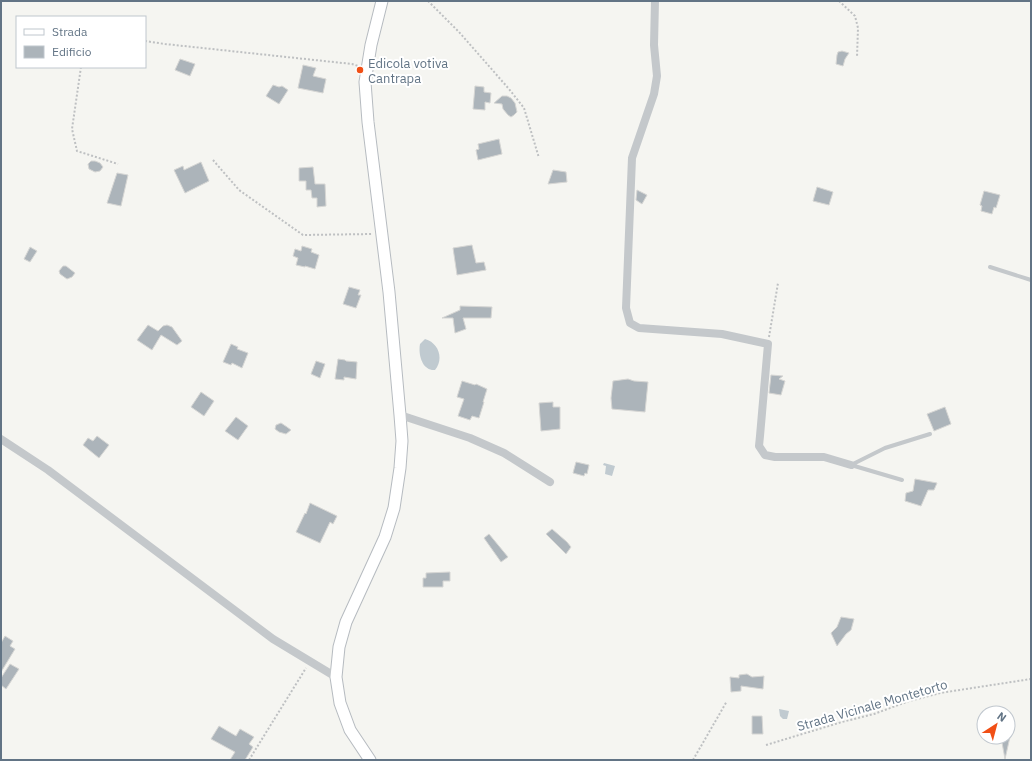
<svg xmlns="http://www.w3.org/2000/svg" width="1032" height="761" viewBox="0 0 1032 761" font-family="'IBM Plex Sans',sans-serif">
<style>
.water{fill:#c0cad0}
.building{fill:#acb4ba;stroke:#d6d6d4}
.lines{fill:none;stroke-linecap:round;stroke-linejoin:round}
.secondary-casing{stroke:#b6bbc0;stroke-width:13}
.path{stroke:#bec0c2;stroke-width:2;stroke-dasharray:2 2;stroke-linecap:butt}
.service{stroke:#c4c8cb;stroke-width:4}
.minor{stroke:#c4c8cb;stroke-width:8}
.secondary{stroke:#fff;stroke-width:11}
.poi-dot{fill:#f14f15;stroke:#fff;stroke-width:1.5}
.labels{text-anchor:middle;stroke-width:4;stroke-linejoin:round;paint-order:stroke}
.poi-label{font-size:13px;fill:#627485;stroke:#fff;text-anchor:start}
.street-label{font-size:13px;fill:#627485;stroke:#fff}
</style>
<rect width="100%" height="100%" fill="#f5f5f1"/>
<!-- water -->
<path class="water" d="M 425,339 C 439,343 444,359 435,370 C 422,371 418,354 420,344 Z
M 604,463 L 615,466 L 612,476 L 605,474 L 606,466 L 603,465 Z
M 779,709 L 789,711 L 787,719 L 783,719 L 780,716 Z"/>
<!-- building -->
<path class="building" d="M 842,51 L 849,53 L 845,59 L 843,66 L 836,64 L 837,55 L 838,52 Z
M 180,59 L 195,64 L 190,76 L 175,70 Z
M 303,65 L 316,68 L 313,76 L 326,79 L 323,93 L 298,88 Z
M 273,85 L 279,87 L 282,86 L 288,90 L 279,104 L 266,96 Z
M 475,86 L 484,87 L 484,92 L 491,93 L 490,103 L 485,102 L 485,110 L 473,109 Z
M 502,96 L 507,96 L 511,98 L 515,103 L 517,112 L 514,115 L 511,117 L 508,115 L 503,109 L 502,104 L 494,103 Z
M 499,139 L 502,154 L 478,160 L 476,150 L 479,149 L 478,144 Z
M 91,161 L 95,161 L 100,163 L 103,167 L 100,171 L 95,172 L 89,169 L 88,164 Z
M 201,162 L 209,181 L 185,193 L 174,170 L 183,166 L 184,170 Z
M 313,167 L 315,184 L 325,184 L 326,206 L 317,207 L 317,198 L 312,198 L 311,190 L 306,190 L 306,181 L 299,181 L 299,168 Z
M 553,170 L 566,172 L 567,182 L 548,184 Z
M 117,173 L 128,175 L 121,206 L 107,203 Z
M 817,187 L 833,192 L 829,205 L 813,201 Z
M 637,190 L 647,195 L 642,204 L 636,200 Z
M 984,191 L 1000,195 L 996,208 L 994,207 L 992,214 L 981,211 L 982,206 L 980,205 Z
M 472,245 L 476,263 L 484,262 L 486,270 L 457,275 L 453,248 Z
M 302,246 L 312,249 L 311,252 L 319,255 L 315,269 L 305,266 L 305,267 L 296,265 L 298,258 L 293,256 L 295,249 L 301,251 Z
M 30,247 L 37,251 L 30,262 L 24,259 Z
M 63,266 L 66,266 L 75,273 L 72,277 L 67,279 L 60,274 L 59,271 Z
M 349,287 L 360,290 L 358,295 L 361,295 L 356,308 L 343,304 Z
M 460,306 L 492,307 L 491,318 L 463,318 L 466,329 L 455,333 L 453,318 L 442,318 L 460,310 Z
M 148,325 L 158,331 L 163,326 L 167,325 L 172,327 L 182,341 L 177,345 L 161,335 L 152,350 L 137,340 Z
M 231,344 L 238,347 L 237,349 L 248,353 L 242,368 L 232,363 L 231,365 L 223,362 Z
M 338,359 L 345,360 L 346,361 L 357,362 L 356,379 L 344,377 L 344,380 L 335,379 Z
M 316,361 L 325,364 L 320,378 L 311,374 Z
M 771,375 L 783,376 L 779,379 L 785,381 L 781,395 L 769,393 Z
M 628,379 L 634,381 L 648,382 L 645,412 L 612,409 L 611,398 L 613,381 Z
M 462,381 L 475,385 L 476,384 L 487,389 L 483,402 L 484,402 L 479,418 L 472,416 L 470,420 L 458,416 L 464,399 L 457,397 Z
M 201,392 L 214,401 L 204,416 L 191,407 Z
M 553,402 L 553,407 L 560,407 L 560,429 L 541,431 L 539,403 Z
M 945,407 L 951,424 L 934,431 L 927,414 Z
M 236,417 L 248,426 L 238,440 L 225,431 Z
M 281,423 L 287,427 L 291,430 L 286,434 L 279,432 L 275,429 L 276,425 Z
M 97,436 L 109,445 L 99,458 L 83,445 L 88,438 L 93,441 Z
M 576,462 L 589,465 L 587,474 L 585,473 L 584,476 L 573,473 Z
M 915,479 L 937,483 L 934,490 L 928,490 L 921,506 L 905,501 L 906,493 L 913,491 Z
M 310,503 L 337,516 L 333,524 L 330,522 L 320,543 L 296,532 L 305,513 L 306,514 Z
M 552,529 L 567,542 L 571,547 L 566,554 L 546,534 Z
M 489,534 L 508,557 L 501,562 L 484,538 Z
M 450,572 L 450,581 L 443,581 L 443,587 L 423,587 L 423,578 L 426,578 L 426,573 Z
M 841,617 L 854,619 L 851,630 L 846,634 L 837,646 L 831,633 L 837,627 Z
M 5,636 L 13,641 L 10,646 L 15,649 L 1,672 L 1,643 Z
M 10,664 L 19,669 L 6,689 L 1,685 L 1,678 Z
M 747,674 L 752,677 L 764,676 L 763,689 L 741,686 L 741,691 L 731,692 L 730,677 L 739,678 L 739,675 Z
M 752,716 L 762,716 L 763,734 L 752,734 Z
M 219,726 L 236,736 L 240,729 L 254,737 L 249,744 L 253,747 L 245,760 L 230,760 L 235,752 L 211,739 Z
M 1001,737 L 1010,737 L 1005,759 Z"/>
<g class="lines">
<!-- secondary casing -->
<g class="secondary-casing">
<path id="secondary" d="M 370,760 L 350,730 L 340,703 L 336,677 L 339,647 L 346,622 L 385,537 L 394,508 L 400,468 L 402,441 L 400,415 L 389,292 L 368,122 L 365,82 L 371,45 L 382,1"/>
</g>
<!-- path -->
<path class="path" d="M 428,1 L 459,32 L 509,89 L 524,108 L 539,158
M 839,1 L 855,16 L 858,28 L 857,57
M 145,41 L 165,44 L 352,64 L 358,66
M 81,67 L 72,129 L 77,151 L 118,164
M 213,160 L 239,190 L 303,235 L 372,234
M 769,337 L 778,283
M 766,745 L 842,722 L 874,714 L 909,701 L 940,693 L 1031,679
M 249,760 L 306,668
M 693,760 L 727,701"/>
<!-- service -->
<path class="service" d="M 990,267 L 1031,280
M 902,480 L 851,465 L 885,448 L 930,434"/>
<!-- minor -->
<path class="minor" d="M 655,1 L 654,45 L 657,76 L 654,94 L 632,158 L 626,308 L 630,323 L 639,328 L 722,334 L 768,344 L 760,436 L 759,446 L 765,455 L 775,457 L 824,457 L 851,465
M 400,415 L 470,438 L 504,453 L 550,482
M 1,439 L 48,470 L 273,639 L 336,677"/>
<!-- secondary -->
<use href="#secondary" class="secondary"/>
</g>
<!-- markers -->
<circle class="poi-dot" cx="360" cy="70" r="4"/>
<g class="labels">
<!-- poi labels -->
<g class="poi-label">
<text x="368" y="68">Edicola votiva<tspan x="368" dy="15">Cantrapa</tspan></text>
</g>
<!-- street labels -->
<g class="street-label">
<text transform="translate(872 705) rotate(-16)" y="5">Strada Vicinale Montetorto</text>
</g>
</g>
<!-- border -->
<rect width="1032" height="761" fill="none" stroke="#627485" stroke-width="4"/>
<!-- legend -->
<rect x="16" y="16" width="130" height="52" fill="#ffffff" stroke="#c0c7ce"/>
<rect x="24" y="29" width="20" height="6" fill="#ffffff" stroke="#c0c7ce"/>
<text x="52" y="36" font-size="12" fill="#627485">Strada</text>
<rect x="24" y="46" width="20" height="12" fill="#acb4ba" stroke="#c0c7ce"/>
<text x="52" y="56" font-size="12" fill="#627485">Edificio</text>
<!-- north arrow -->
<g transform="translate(996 725) rotate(36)"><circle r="19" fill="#ffffff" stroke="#c0c7ce"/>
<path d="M0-3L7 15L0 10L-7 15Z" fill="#f14f15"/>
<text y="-6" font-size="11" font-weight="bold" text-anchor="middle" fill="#627485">N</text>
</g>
</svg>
